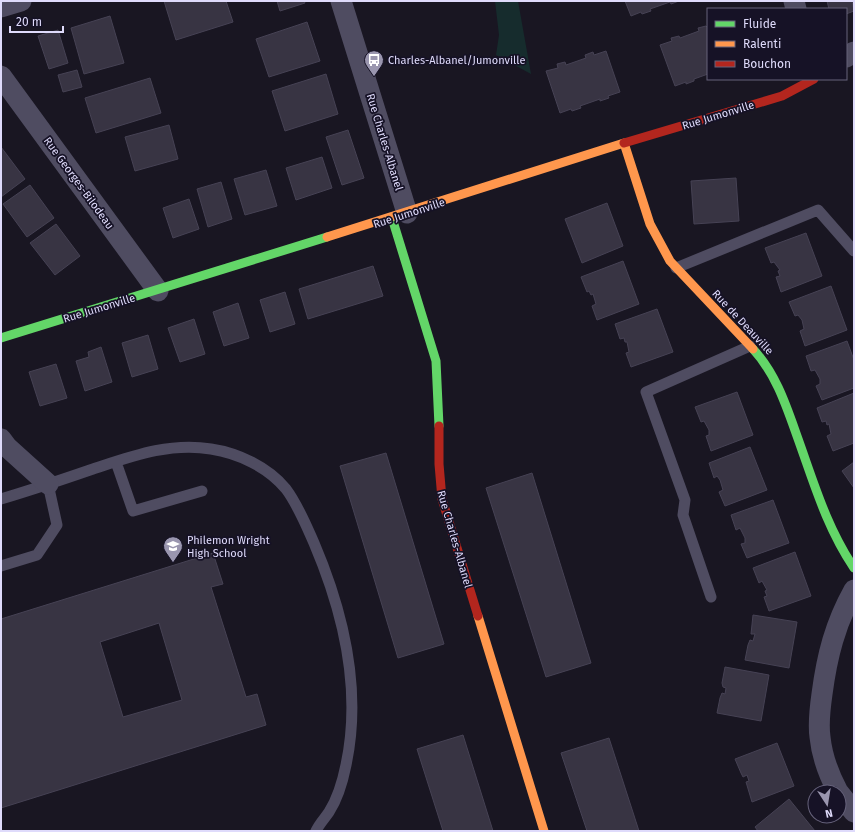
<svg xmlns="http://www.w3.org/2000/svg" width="855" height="832" viewBox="0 0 855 832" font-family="'Fira Sans',sans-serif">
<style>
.green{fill:#162c2d}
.building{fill:#383443;stroke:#464254;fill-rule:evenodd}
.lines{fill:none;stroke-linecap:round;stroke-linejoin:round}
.lane{stroke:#4f4c61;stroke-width:11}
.street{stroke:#4f4c61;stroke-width:21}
.fast{stroke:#63d668;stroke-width:9}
.slow{stroke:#ff974d;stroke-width:9}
.jam{stroke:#b3261e;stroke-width:9}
.labels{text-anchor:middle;stroke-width:3.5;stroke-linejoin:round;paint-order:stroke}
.poi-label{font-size:11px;fill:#dfdbfb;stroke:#161226;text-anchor:start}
.street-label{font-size:11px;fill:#dfdbfb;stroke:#161226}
</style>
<rect width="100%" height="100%" fill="#191622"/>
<!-- green -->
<path class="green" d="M 495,1 L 518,1 L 531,74 L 496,55 L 499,35 Z"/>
<!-- building -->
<path class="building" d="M 164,1 L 226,1 L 233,22 L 176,40 Z
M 277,1 L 304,1 L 305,3 L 280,11 Z
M 625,1 L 679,1 L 671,4 L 670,2 L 650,9 L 651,11 L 642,14 L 641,12 L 631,16 Z
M 827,1 L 852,1 L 854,11 L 846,14 L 846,9 L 829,9 Z
M 110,16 L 124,63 L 84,74 L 71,28 Z
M 307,22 L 320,61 L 269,77 L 256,39 Z
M 706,26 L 708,28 L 708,74 L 694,79 L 694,81 L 686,84 L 686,82 L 675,86 L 660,45 L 672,41 L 671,38 L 679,36 L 680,38 L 699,31 L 698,28 Z
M 58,30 L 68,63 L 49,69 L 38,36 Z
M 606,51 L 620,92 L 608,96 L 609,98 L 600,101 L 600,99 L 580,106 L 581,108 L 572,111 L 571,109 L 560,113 L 546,71 L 558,68 L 557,64 L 565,62 L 566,65 L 586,58 L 585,55 L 593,52 L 594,55 Z
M 77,70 L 82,87 L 63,92 L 58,75 Z
M 326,74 L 338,114 L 285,131 L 272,91 Z
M 150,78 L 161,113 L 96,133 L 85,98 Z
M 169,125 L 178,159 L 135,171 L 125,137 Z
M 348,130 L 364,178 L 342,185 L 326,137 Z
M 1,147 L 25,179 L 1,197 Z
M 322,157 L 332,188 L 296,200 L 286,168 Z
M 266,170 L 277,206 L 245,215 L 234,179 Z
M 736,178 L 739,221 L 694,224 L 691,181 Z
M 221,182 L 232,219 L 208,227 L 197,189 Z
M 30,185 L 54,218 L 27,237 L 3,204 Z
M 189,199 L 199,229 L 173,238 L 163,208 Z
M 607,203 L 623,246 L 582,263 L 565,219 Z
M 56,224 L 80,256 L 55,275 L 30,243 Z
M 806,233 L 822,276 L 781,292 L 776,277 L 780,276 L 778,271 L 780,270 L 774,262 L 771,263 L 765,248 Z
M 623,261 L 639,304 L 597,320 L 592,306 L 596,304 L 593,294 L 591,295 L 589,291 L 587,292 L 581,277 Z
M 373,266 L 383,296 L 308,319 L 299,289 Z
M 831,286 L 847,330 L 805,346 L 800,331 L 804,329 L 802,320 L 798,315 L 795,316 L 789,302 Z
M 285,292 L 295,324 L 270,332 L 260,300 Z
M 238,303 L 249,338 L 224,346 L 213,312 Z
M 657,309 L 673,352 L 631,367 L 626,353 L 629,352 L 627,342 L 625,342 L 624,338 L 620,339 L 615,324 Z
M 194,319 L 205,354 L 180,362 L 168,328 Z
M 148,335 L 158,369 L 132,377 L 122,343 Z
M 847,341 L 854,360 L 854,388 L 822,400 L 816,386 L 820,384 L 820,379 L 815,370 L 811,371 L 806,356 Z
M 101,347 L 112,382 L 85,391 L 76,361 L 89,357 L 88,352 Z
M 56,364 L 67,398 L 40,406 L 29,372 Z
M 737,392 L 753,435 L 711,451 L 706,436 L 709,435 L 709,430 L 704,421 L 701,422 L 695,407 Z
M 854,393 L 854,443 L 833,451 L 827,436 L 831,434 L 829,424 L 827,425 L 826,421 L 822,422 L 817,408 Z
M 750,447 L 767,490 L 725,506 L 719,492 L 723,490 L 720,480 L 717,476 L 714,478 L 709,463 Z
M 386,453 L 444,644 L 398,658 L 340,466 Z
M 854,462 L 854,488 L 842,471 Z
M 532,473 L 591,663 L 546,677 L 486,488 Z
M 773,500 L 789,543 L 747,558 L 741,544 L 745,543 L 745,538 L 740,528 L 736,530 L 731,515 Z
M 795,552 L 811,596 L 769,611 L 764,597 L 767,596 L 765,591 L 767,590 L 762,581 L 759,583 L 753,568 Z
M 213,553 L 223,584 L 211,587 L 246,697 L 257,694 L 266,725 L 1,808 L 1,619 ZM 159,623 L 182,700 L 123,717 L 100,642 Z
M 753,615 L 797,622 L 789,668 L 745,660 L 748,645 L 750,640 L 753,641 L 755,634 L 751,634 Z
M 725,667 L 769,675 L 761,721 L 717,713 L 720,698 L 722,693 L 725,694 L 726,688 L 723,687 L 722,683 Z
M 463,735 L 493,831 L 443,831 L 417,749 Z
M 609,738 L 639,831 L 587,831 L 561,753 Z
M 777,743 L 794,786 L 752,802 L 746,782 L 749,781 L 747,775 L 743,777 L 741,773 L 735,759 Z
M 789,799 L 815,831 L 758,831 L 755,827 Z"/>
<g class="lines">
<!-- lane -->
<path class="lane" d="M 676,268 L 818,210 L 854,251
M 116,462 L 133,511 L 202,491
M 1,499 C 31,490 61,480 90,470 C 130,457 168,442 211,449 C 238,453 268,467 286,489 C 298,505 306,525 314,543 C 343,611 362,690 346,765 C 343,780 338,798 329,812 C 325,818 319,824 316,831
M 1,566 L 37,555 L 57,525 L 48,484
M 711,597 L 683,515 L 685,500 L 646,392 L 750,346"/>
<!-- street -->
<path class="street" d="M 341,1 L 407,213
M 794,1 L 796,9
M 1,7 L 21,1
M 846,57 L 854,52
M 1,76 L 158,291
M 1,439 L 7,447 L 48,484
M 838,792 C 829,775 822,757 820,737 C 818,723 820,708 822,694 C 827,656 835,624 854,590
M 839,793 L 854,812"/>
<!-- fast -->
<path class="fast" d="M 392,218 L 436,361 L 439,426
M 1,338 L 327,237
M 753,349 C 776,374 786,405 797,436 C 814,483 826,526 854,568"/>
<!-- slow -->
<path class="slow" d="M 624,143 L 650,224 L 670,261 L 753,349
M 327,237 L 624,143
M 478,616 L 544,831"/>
<!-- jam -->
<path class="jam" d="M 624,143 L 782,96 L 814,79
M 439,426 L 439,464 L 442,499 L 478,616"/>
</g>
<!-- icons -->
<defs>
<g id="bus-pin" transform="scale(1)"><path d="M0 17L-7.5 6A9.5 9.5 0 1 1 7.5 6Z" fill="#9a96af" stroke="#161226"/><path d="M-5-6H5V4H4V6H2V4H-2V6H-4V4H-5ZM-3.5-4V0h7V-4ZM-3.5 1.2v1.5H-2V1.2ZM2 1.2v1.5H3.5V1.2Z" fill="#fff"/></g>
<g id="school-pin" transform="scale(1)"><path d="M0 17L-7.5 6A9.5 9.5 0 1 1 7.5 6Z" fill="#9a96af" stroke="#161226"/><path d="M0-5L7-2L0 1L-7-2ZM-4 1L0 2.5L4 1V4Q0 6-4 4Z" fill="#fff"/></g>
</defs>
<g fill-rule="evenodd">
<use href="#bus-pin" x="374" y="60"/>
<use href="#school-pin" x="173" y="546"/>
</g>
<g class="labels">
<!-- poi labels -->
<g class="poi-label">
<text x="388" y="64">Charles-Albanel/Jumonville</text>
<text x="187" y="544">Philemon Wright<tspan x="187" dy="13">High School</tspan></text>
</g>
<!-- street labels -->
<g class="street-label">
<text transform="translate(718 115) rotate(-17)" y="4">Rue Jumonville</text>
<text transform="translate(385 142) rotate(73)" y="4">Rue Charles-Albanel</text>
<text transform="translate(79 183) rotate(54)" y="4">Rue Georges-Bilodeau</text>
<text transform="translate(409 213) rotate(-18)" y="4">Rue Jumonville</text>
<text transform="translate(99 308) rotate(-17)" y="4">Rue Jumonville</text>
<text transform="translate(743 322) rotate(47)" y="4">Rue de Deauville</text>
<text transform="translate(455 539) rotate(74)" y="4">Rue Charles-Albanel</text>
</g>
</g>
<!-- border -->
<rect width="855" height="832" fill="none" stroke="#dfdbfb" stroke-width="4"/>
<!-- legend -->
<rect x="707" y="8" width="140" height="72" fill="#161226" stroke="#66627b"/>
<rect x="715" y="21" width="20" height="6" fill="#63d668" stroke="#66627b"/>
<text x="743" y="28" font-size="12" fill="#dfdbfb">Fluide</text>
<rect x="715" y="41" width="20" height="6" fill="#ff974d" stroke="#66627b"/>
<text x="743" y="48" font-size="12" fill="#dfdbfb">Ralenti</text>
<rect x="715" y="61" width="20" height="6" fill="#b3261e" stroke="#66627b"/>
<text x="743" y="68" font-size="12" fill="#dfdbfb">Bouchon</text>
<!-- north arrow -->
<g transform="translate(827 804) rotate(168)"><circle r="19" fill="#161226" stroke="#66627b"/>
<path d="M0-3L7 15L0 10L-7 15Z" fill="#9a96af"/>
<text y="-6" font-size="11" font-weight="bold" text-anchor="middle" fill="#dfdbfb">N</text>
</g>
<!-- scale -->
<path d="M10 26v6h53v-6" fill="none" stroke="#dfdbfb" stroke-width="2"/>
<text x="16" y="26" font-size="12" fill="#dfdbfb" stroke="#161226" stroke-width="3" paint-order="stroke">20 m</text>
</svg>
